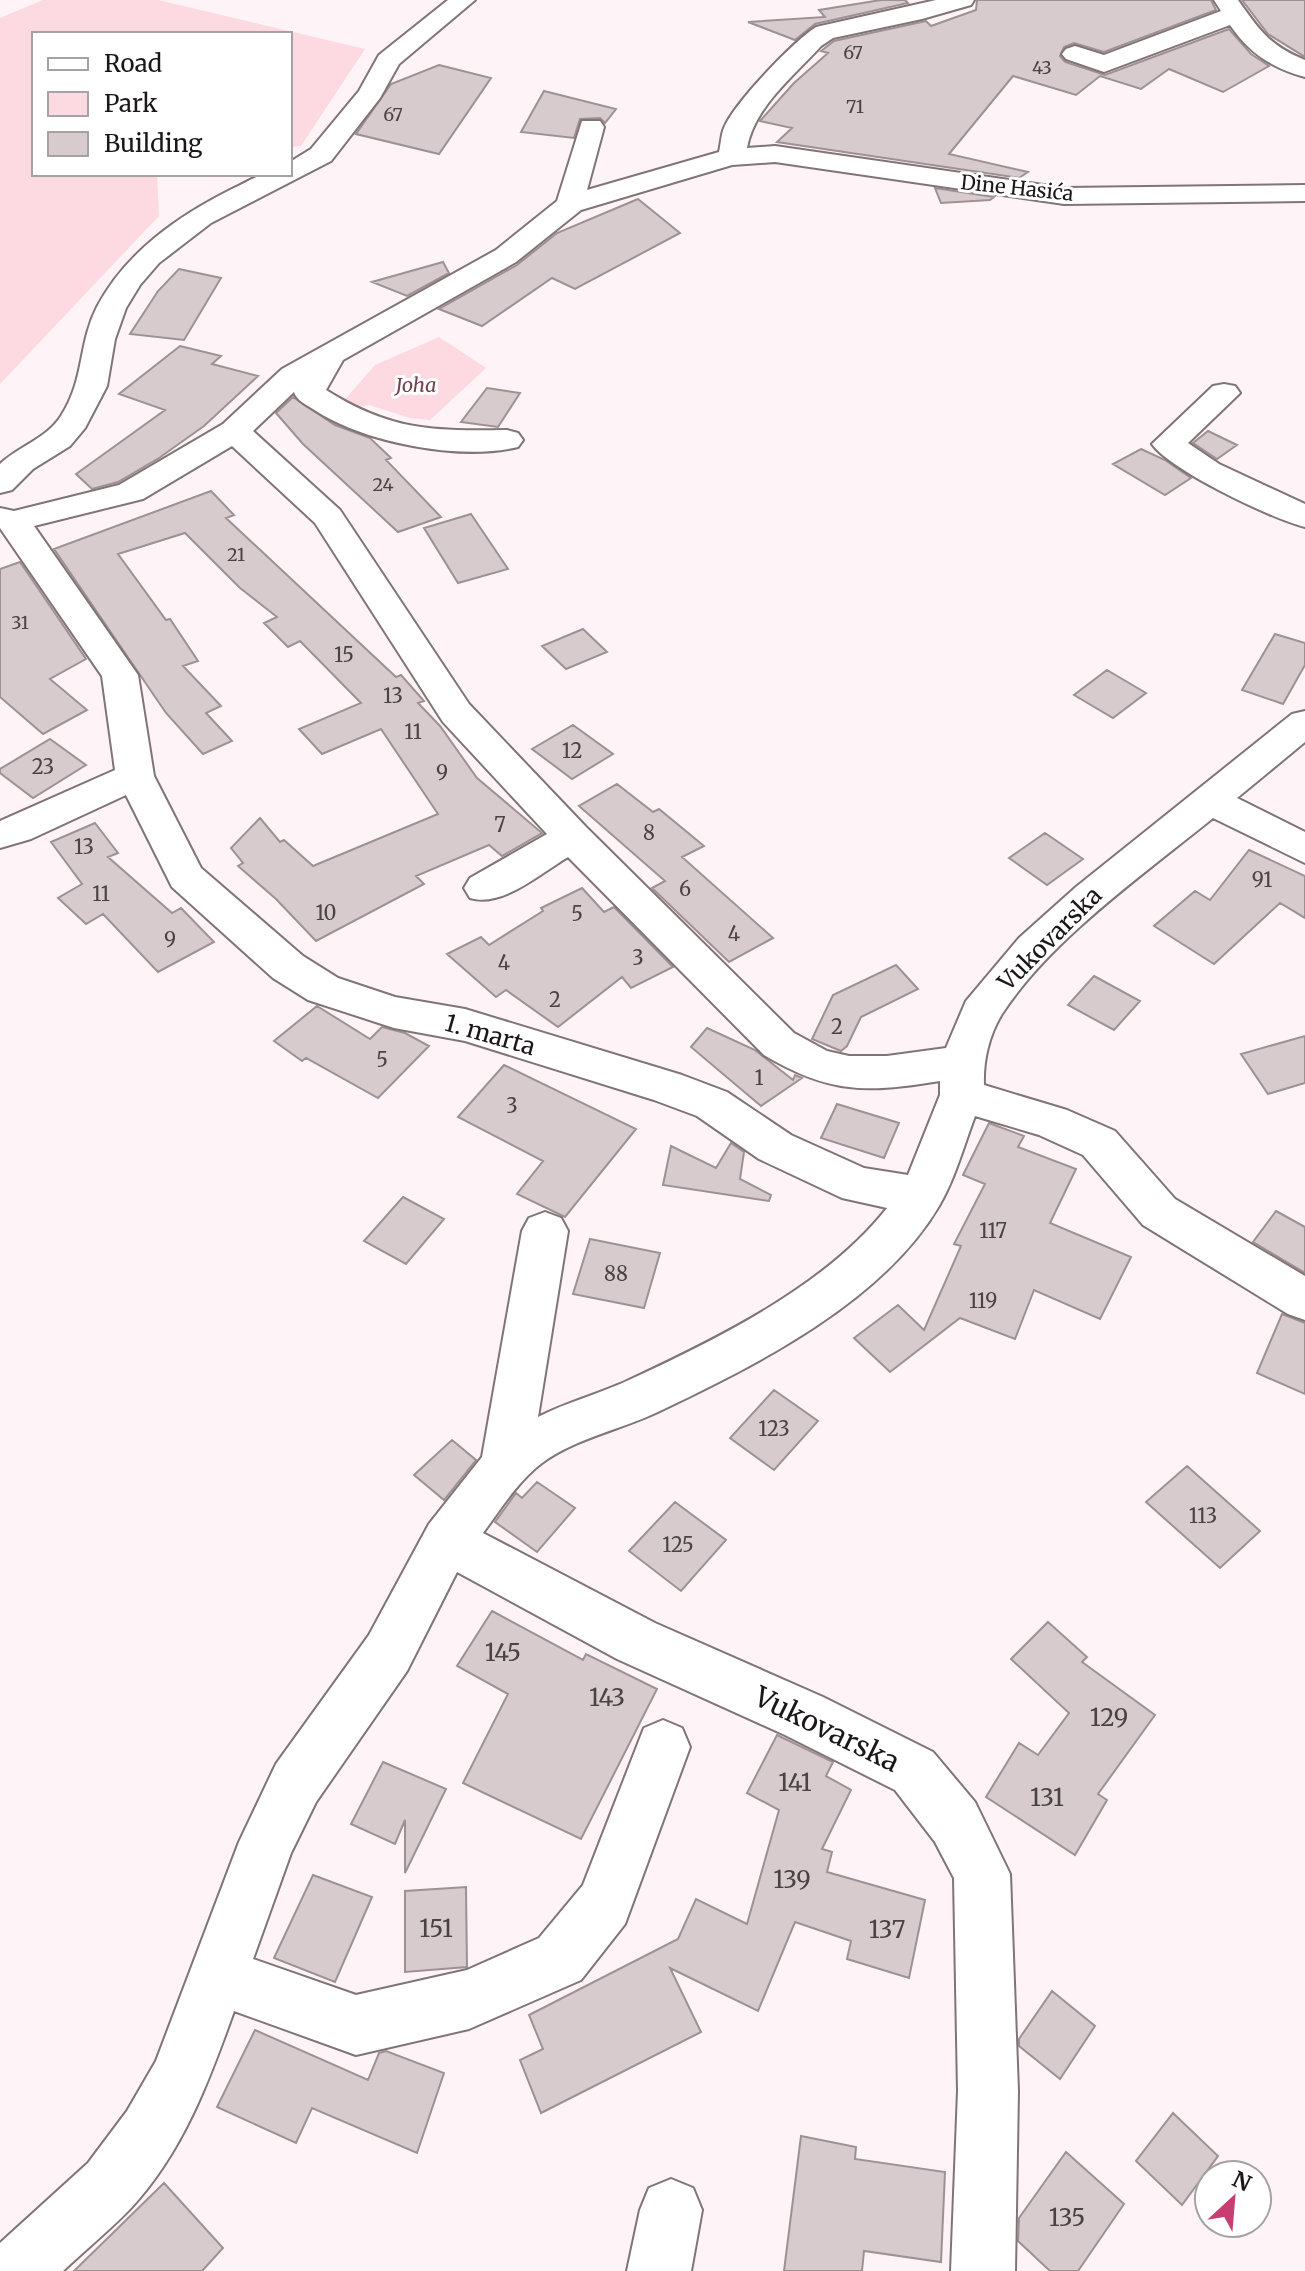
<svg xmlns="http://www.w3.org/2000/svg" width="1305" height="2271" viewBox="0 0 1305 2271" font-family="Merriweather,serif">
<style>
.green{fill:#fdd9e2}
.building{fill:#d8cbce;stroke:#9e9194;stroke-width:2}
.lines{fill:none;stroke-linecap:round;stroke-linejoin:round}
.minor-casing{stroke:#807477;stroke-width:4}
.minor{fill:#fff;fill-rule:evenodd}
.labels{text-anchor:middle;stroke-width:6;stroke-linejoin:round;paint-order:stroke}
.far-number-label{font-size:18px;fill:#4a4345}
.far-street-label{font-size:20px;fill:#1b1617;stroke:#fff}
.far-park-label{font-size:20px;font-style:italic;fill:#72404e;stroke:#fff}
.number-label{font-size:20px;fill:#4a4345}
.street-label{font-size:24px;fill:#1b1617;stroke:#fff}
.near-number-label{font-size:24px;fill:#4a4345}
.near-street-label{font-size:28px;fill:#1b1617;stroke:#fff}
</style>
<rect width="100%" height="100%" fill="#fef3f6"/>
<!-- green -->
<path class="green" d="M 43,0 L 158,0 L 365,49 L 301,146 L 290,147 L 290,34 L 34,34 L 34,174 L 157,174 L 159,216 L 0,384 L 0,18 Z
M 439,337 L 486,368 L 430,420 L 410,418 L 369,405 L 335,411 L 375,365 Z"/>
<!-- building -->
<path class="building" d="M 881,0 L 905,0 L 908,3 L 815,24 L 795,40 L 748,22 L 825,17 L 819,10 Z
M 977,0 L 1211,0 L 1216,10 L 1104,52 L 1074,43 L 1064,47 L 1060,56 L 1065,62 L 1105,75 L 1229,29 L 1251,54 L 1269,66 L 1223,92 L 1169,69 L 1141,89 L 1100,76 L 1076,95 L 1013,76 L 949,154 L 1028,172 L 1019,178 L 777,142 L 792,128 L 760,121 L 794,83 L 828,53 L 821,51 L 834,41 L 926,21 L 931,26 L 976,10 Z
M 1242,0 L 1305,0 L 1305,57 L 1268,34 Z
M 439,65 L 491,78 L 439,154 L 356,134 L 391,84 Z
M 544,91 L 616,109 L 605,123 L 600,118 L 580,119 L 574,138 L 521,132 Z
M 935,188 L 994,197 L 990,200 L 941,203 Z
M 638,199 L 680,233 L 575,289 L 552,278 L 482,326 L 439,309 L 517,265 L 557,233 Z
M 443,262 L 449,273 L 407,296 L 372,282 Z
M 179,269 L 221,278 L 184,340 L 130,334 L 158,291 Z
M 180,346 L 221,356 L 212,364 L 258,376 L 204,426 L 159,458 L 118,482 L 92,489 L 76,474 L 165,410 L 119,394 Z
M 487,388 L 520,393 L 498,427 L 461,422 Z
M 293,397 L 335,425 L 370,438 L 391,458 L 386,460 L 441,517 L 398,532 L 303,444 L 276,413 Z
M 1208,431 L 1237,445 L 1217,459 L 1193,443 Z
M 1141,449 L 1165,460 L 1191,478 L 1165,495 L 1113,464 Z
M 211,491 L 234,515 L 226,518 L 396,677 L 401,675 L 424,701 L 418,703 L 440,726 L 477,778 L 542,833 L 502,856 L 489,845 L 416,876 L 424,884 L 316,941 L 276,899 L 238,866 L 243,863 L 231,848 L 260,818 L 280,842 L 284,840 L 313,866 L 438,814 L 381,729 L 322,754 L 299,729 L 361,703 L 300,641 L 288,647 L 264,623 L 277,617 L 240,588 L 185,533 L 118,554 L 166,620 L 170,619 L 198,661 L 183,666 L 221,706 L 206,713 L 232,741 L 203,754 L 166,713 L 54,549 Z
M 471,514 L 508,569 L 458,583 L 424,528 Z
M 20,562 L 86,659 L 50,679 L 87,710 L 43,734 L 0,697 L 0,569 Z
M 583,629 L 607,652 L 566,669 L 542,646 Z
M 1275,634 L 1305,643 L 1305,665 L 1283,704 L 1242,690 Z
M 1107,670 L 1146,693 L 1113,718 L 1074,695 Z
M 573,725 L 613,754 L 572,779 L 532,749 Z
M 50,739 L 86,765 L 33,798 L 0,773 L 0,769 Z
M 617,784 L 653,812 L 659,809 L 704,846 L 682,857 L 773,938 L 729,962 L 652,888 L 665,881 L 579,806 Z
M 95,823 L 118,853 L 108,857 L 172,913 L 181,908 L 214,942 L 158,972 L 103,914 L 86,924 L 58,898 L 82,884 L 51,842 Z
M 1045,833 L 1083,859 L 1047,885 L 1009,858 Z
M 1249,850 L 1305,876 L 1305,918 L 1280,903 L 1214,964 L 1154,926 L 1195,891 L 1210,900 Z
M 582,888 L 604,912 L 614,907 L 673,967 L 631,988 L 622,977 L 558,1027 L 506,990 L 496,997 L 447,954 L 481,937 L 489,945 L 543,911 L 541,908 Z
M 896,965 L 918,989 L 861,1017 L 847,1046 L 841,1051 L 812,1039 L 833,995 Z
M 1094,976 L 1140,1001 L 1114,1030 L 1068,1005 Z
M 317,1006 L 370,1039 L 382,1027 L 405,1033 L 429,1046 L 378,1098 L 306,1058 L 302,1061 L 274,1041 Z
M 707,1028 L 755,1050 L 793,1080 L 795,1075 L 802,1078 L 761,1106 L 691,1047 Z
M 1305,1036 L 1305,1083 L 1268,1094 L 1241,1054 Z
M 504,1065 L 636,1129 L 565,1217 L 517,1194 L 543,1161 L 458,1117 Z
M 837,1104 L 899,1123 L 884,1158 L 821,1138 Z
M 989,1123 L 1024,1136 L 1018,1147 L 1076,1169 L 1050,1223 L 1131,1257 L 1100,1319 L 1034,1290 L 1015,1339 L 960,1318 L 890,1372 L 854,1338 L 898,1305 L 924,1330 L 961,1246 L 954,1244 L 985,1184 L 963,1175 Z
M 731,1143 L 744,1152 L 740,1179 L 771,1195 L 769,1201 L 663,1185 L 671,1146 L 716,1168 Z
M 403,1197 L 444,1219 L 406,1264 L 364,1241 Z
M 1276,1211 L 1305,1227 L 1305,1273 L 1253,1242 Z
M 590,1239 L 660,1253 L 644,1308 L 573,1294 Z
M 1282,1314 L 1305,1323 L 1305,1394 L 1257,1373 Z
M 774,1390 L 818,1421 L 774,1470 L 730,1438 Z
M 452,1440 L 476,1460 L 444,1500 L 414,1475 Z
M 1187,1466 L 1260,1531 L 1220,1568 L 1146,1502 Z
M 537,1482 L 575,1508 L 537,1552 L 495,1522 L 516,1493 L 522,1498 Z
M 675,1502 L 726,1540 L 681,1591 L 629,1551 Z
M 492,1611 L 583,1660 L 586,1654 L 657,1689 L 581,1839 L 463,1783 L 508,1694 L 457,1666 Z
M 1048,1622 L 1087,1657 L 1082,1662 L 1155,1715 L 1098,1794 L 1107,1800 L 1075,1855 L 986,1797 L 1019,1743 L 1038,1755 L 1069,1713 L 1011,1659 Z
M 777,1735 L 833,1762 L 826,1776 L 851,1790 L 822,1849 L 832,1852 L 827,1872 L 925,1900 L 909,1978 L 847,1959 L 851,1941 L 795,1922 L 758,2011 L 670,1968 L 701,2032 L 541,2113 L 520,2060 L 543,2049 L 529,2015 L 678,1939 L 696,1899 L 747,1924 L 779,1810 L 747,1793 Z
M 383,1762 L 446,1789 L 405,1873 L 405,1820 L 395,1844 L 351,1824 Z
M 313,1875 L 372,1897 L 335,1982 L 274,1958 Z
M 466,1887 L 467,1967 L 405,1972 L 405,1891 Z
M 1052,1991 L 1095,2026 L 1060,2079 L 1019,2046 L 1019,2039 Z
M 255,2030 L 368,2080 L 379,2053 L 386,2051 L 444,2073 L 417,2153 L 312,2108 L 296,2143 L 217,2107 Z
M 1173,2113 L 1218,2156 L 1182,2205 L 1136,2161 Z
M 801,2136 L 856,2147 L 855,2159 L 945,2172 L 941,2262 L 864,2251 L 862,2271 L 784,2271 Z
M 1066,2152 L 1124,2204 L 1078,2271 L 1050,2271 L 1018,2241 L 1019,2218 Z
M 164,2183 L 223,2248 L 202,2271 L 74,2271 Z"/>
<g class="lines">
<!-- minor casing -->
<g class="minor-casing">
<path id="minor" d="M 448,0 L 475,0 L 399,64 L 380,98 L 331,161 L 211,223 L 159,263 L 140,285 L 126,308 L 115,339 L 107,386 L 85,428 L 70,446 L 33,469 L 12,490 L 0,493 L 0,464 C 19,446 46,439 61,416 C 85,379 78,344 97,307 C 126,252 178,216 232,189 C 243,184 255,176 266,174 C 273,173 282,174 290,174 L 290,162 L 311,149 L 359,91 L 379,55 Z
M 936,0 L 974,0 L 971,5 L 922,19 L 833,38 L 821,46 C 794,76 754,107 747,148 L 775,146 L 1064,188 L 1305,185 L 1305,201 L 1064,204 L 775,162 L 732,165 L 581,210 L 516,262 L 343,360 L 326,390 C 391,431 432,431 507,430 L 518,433 L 523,440 L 518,447 C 460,461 366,443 316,411 C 307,405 297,401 294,392 L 253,431 L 340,510 L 469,704 L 586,827 L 794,1033 L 827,1051 L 849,1056 L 887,1056 L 946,1048 L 966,1001 L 1019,938 L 1076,887 L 1292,714 L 1305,711 L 1305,742 L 1237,798 L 1305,832 L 1305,863 L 1213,818 C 1144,874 1050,940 1002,1014 C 989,1035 983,1061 984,1085 L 1067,1110 L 1115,1131 L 1175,1199 L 1305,1276 L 1305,1320 L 1288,1314 L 1143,1225 L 1083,1155 L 1039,1135 L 975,1116 C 964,1145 955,1179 939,1206 C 883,1301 760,1363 664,1409 C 625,1429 577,1437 542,1463 C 518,1481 500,1510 483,1533 L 655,1623 L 823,1697 L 933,1752 L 975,1802 L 1010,1874 L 1018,2091 L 1015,2271 L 951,2271 L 958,2091 L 954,1878 L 935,1842 L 895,1790 L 785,1735 L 617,1659 L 457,1572 L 407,1671 L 316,1802 L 291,1853 L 253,1959 L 356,1995 L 467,1970 L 539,1938 L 583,1885 L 644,1728 L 663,1720 L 682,1728 L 690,1747 L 625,1924 L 581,1980 L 469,2029 L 356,2055 L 234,2011 C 209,2081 183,2152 131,2208 C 110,2230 85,2250 63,2271 L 0,2271 L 0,2243 L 88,2163 L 127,2111 L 156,2061 L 239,1842 L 276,1764 L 369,1635 L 429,1524 L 482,1457 L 522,1231 L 529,1218 L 545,1212 L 561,1218 L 568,1231 L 538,1417 C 567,1402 599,1394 629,1380 C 717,1339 826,1286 887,1208 L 842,1198 L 759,1159 L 697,1116 L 654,1100 L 465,1041 L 394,1028 L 308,1000 L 273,978 L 172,887 L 126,795 L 31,839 L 0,848 L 0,821 L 115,770 L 102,676 L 0,528 L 0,508 L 14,511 L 119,485 L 223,424 L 282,369 L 496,250 L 557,201 L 582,121 L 600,121 L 604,127 L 587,190 L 719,152 C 721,144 721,135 724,128 C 735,102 793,42 816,27 ZM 232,446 L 315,523 L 443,722 L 547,834 L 470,878 L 464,888 L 470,898 C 502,908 541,873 568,857 L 764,1055 C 830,1094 866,1093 940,1081 L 940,1095 L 908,1175 L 864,1168 L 791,1135 L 727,1092 L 682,1075 L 465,1009 L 395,997 L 338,978 L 303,956 L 201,868 L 154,776 L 138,675 L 34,526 L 143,499 Z
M 1214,0 L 1238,0 C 1260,31 1269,45 1305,60 L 1305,77 C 1272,68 1249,53 1230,25 L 1104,72 L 1066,59 L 1062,54 L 1066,49 L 1075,46 L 1104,55 L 1221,11 Z
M 1224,384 L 1235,386 L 1240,393 L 1188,443 L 1219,464 L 1305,504 L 1305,527 C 1272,519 1170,470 1152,444 L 1213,386 Z
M 671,2179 L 693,2188 L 702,2210 L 691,2271 L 627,2271 L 640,2210 L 649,2188 Z"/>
</g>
<!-- minor -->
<use href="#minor" class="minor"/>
</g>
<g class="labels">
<!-- far-number labels -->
<g class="far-number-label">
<text x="853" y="59">67</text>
<text x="1042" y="74">43</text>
<text x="855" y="113">71</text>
<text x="393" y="121">67</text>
<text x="383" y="491">24</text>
<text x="236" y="561">21</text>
<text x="20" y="629">31</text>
</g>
<!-- far-street labels -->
<g class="far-street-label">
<text transform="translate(1017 188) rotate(6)" y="7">Dine Hasića</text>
</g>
<!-- far-park labels -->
<g class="far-park-label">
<text x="416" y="392">Joha</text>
</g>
<!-- number labels -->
<g class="number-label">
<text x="344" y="662">15</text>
<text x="393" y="703">13</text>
<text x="413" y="739">11</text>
<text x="572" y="758">12</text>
<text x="43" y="774">23</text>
<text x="442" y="780">9</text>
<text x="500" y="832">7</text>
<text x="649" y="840">8</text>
<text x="84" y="854">13</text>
<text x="1262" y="887">91</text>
<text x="685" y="896">6</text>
<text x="101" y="901">11</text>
<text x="326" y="920">10</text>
<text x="577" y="921">5</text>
<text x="734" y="941">4</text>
<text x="170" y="947">9</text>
<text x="638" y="965">3</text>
<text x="504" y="970">4</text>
<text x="555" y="1007">2</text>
<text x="837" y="1034">2</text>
<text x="382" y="1067">5</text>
<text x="759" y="1085">1</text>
<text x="512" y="1113">3</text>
<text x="993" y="1238">117</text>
<text x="616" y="1281">88</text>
<text x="983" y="1308">119</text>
<text x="774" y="1436">123</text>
<text x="1203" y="1523">113</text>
<text x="678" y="1552">125</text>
</g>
<!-- street labels -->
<g class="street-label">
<text transform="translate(1050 939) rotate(-45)" y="8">Vukovarska</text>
<text transform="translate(490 1035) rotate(16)" y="8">1. marta</text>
</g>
<!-- near-number labels -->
<g class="near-number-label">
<text x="503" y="1661">145</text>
<text x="607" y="1706">143</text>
<text x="1109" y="1726">129</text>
<text x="795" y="1791">141</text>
<text x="1047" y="1806">131</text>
<text x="792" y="1888">139</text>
<text x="436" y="1937">151</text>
<text x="887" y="1938">137</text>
<text x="1067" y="2226">135</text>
</g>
<!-- near-street labels -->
<g class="near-street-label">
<text transform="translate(827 1729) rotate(26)" y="10">Vukovarska</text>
</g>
</g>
<!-- legend -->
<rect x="32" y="32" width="260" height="144" fill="#ffffff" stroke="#a4a2a2" stroke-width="2"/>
<rect x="48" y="58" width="40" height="12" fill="#ffffff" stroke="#a4a2a2" stroke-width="2"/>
<text x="104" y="72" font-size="24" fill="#1b1617">Road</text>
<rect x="48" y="92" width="40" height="24" fill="#fdd9e2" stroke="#a4a2a2" stroke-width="2"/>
<text x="104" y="112" font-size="24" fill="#1b1617">Park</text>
<rect x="48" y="132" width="40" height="24" fill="#d8cbce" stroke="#a4a2a2" stroke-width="2"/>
<text x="104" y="152" font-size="24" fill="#1b1617">Building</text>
<!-- north arrow -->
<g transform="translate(1233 2199) rotate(26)"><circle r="38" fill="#ffffff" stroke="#a4a2a2" stroke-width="2"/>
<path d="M0-6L14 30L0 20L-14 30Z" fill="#c93e71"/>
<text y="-12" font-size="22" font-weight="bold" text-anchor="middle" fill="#1b1617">N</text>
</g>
</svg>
